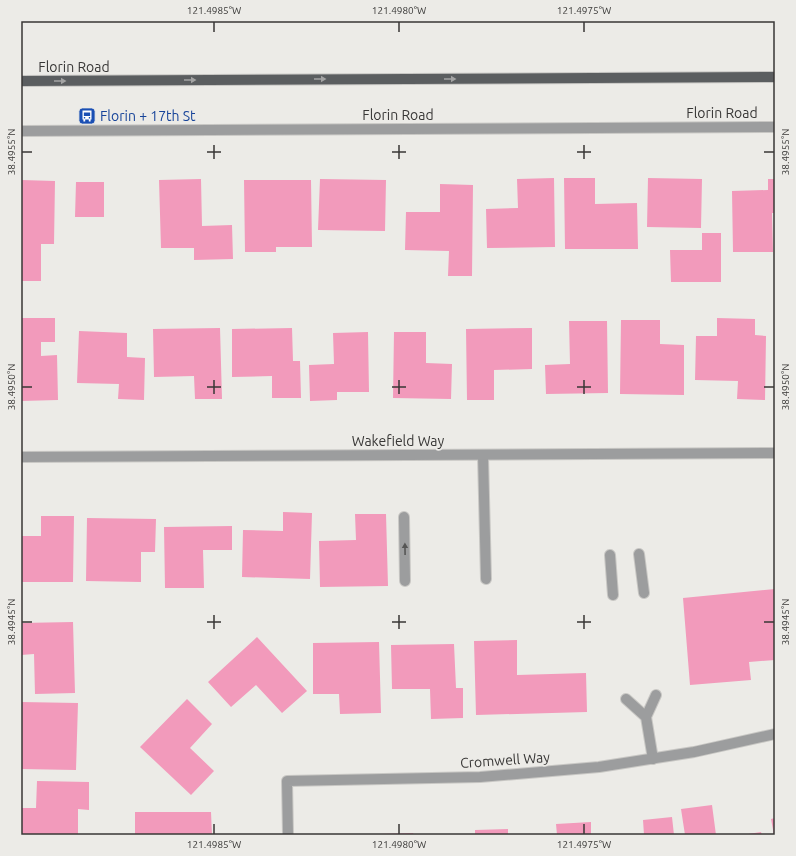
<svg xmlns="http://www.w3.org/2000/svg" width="796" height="856" viewBox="0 0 796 856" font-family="Ubuntu,sans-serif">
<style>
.building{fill:#f29abb}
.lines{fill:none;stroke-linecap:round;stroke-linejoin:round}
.service-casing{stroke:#c8c7c4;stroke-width:12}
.minor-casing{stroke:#c8c7c4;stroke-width:12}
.primary-casing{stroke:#c8c7c4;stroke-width:12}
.service{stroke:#9c9d9e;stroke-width:10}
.minor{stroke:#9c9d9e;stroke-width:10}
.primary{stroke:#5b5e60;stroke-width:10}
.oneway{fill:#a4a4a4}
.oneway2{fill:#565655}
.ticks{fill:none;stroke:#383736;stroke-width:1.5}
.labels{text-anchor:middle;stroke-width:3.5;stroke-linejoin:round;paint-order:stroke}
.street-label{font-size:14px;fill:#383736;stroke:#ecebe7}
.transit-label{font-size:14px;fill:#164399;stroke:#ecebe7;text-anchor:start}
.neatline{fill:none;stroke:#383736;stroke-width:1.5}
.ticks-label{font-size:10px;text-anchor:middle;fill:#383736}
</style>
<rect width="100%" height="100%" fill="#ecebe7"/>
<!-- building -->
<path class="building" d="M 554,178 L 555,247 L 487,248 L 486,209 L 518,208 L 517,179 Z
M 564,178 L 595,178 L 595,204 L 637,203 L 638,249 L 565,249 Z
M 648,178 L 702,179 L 701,228 L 647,227 Z
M 201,179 L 202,226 L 232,225 L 233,259 L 194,260 L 194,248 L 161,248 L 159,180 Z
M 320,179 L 386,180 L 385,231 L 318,230 Z
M 768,179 L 775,179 L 775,213 L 772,213 L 773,252 L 733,252 L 732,191 L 768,190 Z
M 21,180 L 55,181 L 54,244 L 41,244 L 41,281 L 21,281 Z
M 244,180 L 311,180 L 312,247 L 276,247 L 276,252 L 245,252 Z
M 76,182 L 104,182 L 104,217 L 75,217 Z
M 440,184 L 473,185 L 472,276 L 448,276 L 449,251 L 405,250 L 406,212 L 440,212 Z
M 702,233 L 721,233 L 721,282 L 671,282 L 670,250 L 702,250 Z
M 21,318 L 55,318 L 55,342 L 41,342 L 41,356 L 57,355 L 58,400 L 21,401 Z
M 717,318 L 755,319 L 755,335 L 766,336 L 765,400 L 737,399 L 738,381 L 695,380 L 696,336 L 717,336 Z
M 621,320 L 660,320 L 660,344 L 684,345 L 684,395 L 620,394 Z
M 569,321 L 607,321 L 608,393 L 546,394 L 545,365 L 570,364 Z
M 220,328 L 222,399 L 195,399 L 194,376 L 154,377 L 153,329 Z
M 292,328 L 293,361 L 300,361 L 301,398 L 272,398 L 272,376 L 232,377 L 232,329 Z
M 532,328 L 532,369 L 494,370 L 494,400 L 467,400 L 466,329 Z
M 79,331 L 127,333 L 127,357 L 145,358 L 144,400 L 118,399 L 119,384 L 77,383 Z
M 368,332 L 369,392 L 337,392 L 337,400 L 310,401 L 309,365 L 334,364 L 333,333 Z
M 394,332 L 426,332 L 426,363 L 452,364 L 451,399 L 393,398 Z
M 283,512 L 312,513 L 310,579 L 242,577 L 243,530 L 283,531 Z
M 355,514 L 386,514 L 388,586 L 320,587 L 319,541 L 356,540 Z
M 41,516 L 74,516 L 73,582 L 21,582 L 21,536 L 41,536 Z
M 87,518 L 156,519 L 155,552 L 141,552 L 141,582 L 86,581 Z
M 232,526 L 232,550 L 203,550 L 204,588 L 165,588 L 164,527 Z
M 775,589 L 775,660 L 749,662 L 751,680 L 690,685 L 683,598 Z
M 73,622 L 75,693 L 35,694 L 34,654 L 21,655 L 21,623 Z
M 257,637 L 307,691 L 282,713 L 256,685 L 231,707 L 208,682 Z
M 517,640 L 517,675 L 586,673 L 587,712 L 476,715 L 474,641 Z
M 379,642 L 381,713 L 340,714 L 339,694 L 313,694 L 313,643 Z
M 454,644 L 456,688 L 463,688 L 463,718 L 431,719 L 430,689 L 392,689 L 391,645 Z
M 187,699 L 212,724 L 190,748 L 214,771 L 191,795 L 140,747 Z
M 21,702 L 78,703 L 76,770 L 21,769 Z
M 37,781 L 89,782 L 89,810 L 78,809 L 78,835 L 21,835 L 21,808 L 36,808 Z
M 712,805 L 716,835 L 685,835 L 681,809 Z
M 135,812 L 211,812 L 212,835 L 135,835 Z
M 672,817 L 674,835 L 644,835 L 643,820 Z
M 775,818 L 775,835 L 774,835 L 771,819 Z
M 591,822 L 591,835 L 557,835 L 556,824 Z
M 508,829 L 508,835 L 475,835 L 475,830 Z
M 761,832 L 762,835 L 748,835 L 748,834 Z
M 413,833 L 414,835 L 379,835 L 379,834 Z"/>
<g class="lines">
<!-- service casing -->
<g class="service-casing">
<path id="service" d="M 483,455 L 486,579
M 404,517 L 405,581
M 639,554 L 644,593
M 610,555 L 613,595
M 626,699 L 646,717
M 653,759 L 646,717 L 656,695"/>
</g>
<!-- minor casing -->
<g class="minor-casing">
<path id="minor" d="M 21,131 L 775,127
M 21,457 L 775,453
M 288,835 L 287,781 L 480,777 L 599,767 L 694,752 L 775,734"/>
</g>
<!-- primary casing -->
<g class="primary-casing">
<path id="primary" d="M 21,81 L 775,77"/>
</g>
<!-- service -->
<use href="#service" class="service"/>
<!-- minor -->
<use href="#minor" class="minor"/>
<!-- primary -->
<use href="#primary" class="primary"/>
</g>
<!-- one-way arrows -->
<defs><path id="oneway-solid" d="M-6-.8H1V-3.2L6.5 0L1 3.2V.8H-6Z"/></defs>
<g class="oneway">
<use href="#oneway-solid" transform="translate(320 79)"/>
<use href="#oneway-solid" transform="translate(450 79)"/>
<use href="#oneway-solid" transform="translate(190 80)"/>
<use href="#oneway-solid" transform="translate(60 81)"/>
</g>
<use class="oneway2" href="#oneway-solid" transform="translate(405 549) rotate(-91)"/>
<!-- ticks -->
<path class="ticks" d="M 214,22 L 214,32M 399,22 L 399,32M 584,22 L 584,32M 214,145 L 214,159M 399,145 L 399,159M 584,145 L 584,159M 22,152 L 32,152M 207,152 L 221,152M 392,152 L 406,152M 577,152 L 591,152M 764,152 L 774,152M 214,380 L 214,394M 399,380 L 399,394M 584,380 L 584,394M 22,387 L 32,387M 207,387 L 221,387M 392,387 L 406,387M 577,387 L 591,387M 764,387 L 774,387M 214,615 L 214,629M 399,615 L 399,629M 584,615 L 584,629M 22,622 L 32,622M 207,622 L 221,622M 392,622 L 406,622M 577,622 L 591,622M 764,622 L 774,622M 214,824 L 214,834M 399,824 L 399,834M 584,824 L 584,834"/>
<!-- icons -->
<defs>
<g id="bus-square" transform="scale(0.9)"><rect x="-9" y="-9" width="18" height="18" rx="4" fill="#1a4fb4" stroke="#ecebe7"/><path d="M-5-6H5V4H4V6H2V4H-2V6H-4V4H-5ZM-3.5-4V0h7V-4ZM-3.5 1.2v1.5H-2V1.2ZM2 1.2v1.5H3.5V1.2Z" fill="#fff"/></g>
</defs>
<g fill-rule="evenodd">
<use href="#bus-square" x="87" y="116"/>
</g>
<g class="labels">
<!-- street labels -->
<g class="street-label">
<text x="74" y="72">Florin Road</text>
<text x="722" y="118">Florin Road</text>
<text x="398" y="120">Florin Road</text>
<text x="398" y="446">Wakefield Way</text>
<text transform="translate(505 760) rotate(-4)" y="5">Cromwell Way</text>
</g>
<!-- transit labels -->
<g class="transit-label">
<text x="100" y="121">Florin + 17th St</text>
</g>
</g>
<!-- border -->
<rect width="796" height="856" fill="none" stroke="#ecebe7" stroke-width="44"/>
<rect x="22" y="22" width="752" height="812" class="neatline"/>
<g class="ticks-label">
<text x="214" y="14">121.4985°W</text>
<text x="399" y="14">121.4980°W</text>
<text x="584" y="14">121.4975°W</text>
<text transform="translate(11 152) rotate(-90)" y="4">38.4955°N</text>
<text transform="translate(785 152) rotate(-90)" y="4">38.4955°N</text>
<text transform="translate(11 387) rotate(-90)" y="4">38.4950°N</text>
<text transform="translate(785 387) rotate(-90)" y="4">38.4950°N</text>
<text transform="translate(11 622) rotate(-90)" y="4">38.4945°N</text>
<text transform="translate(785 622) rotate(-90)" y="4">38.4945°N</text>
<text x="214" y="848">121.4985°W</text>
<text x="399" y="848">121.4980°W</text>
<text x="584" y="848">121.4975°W</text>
</g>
</svg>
